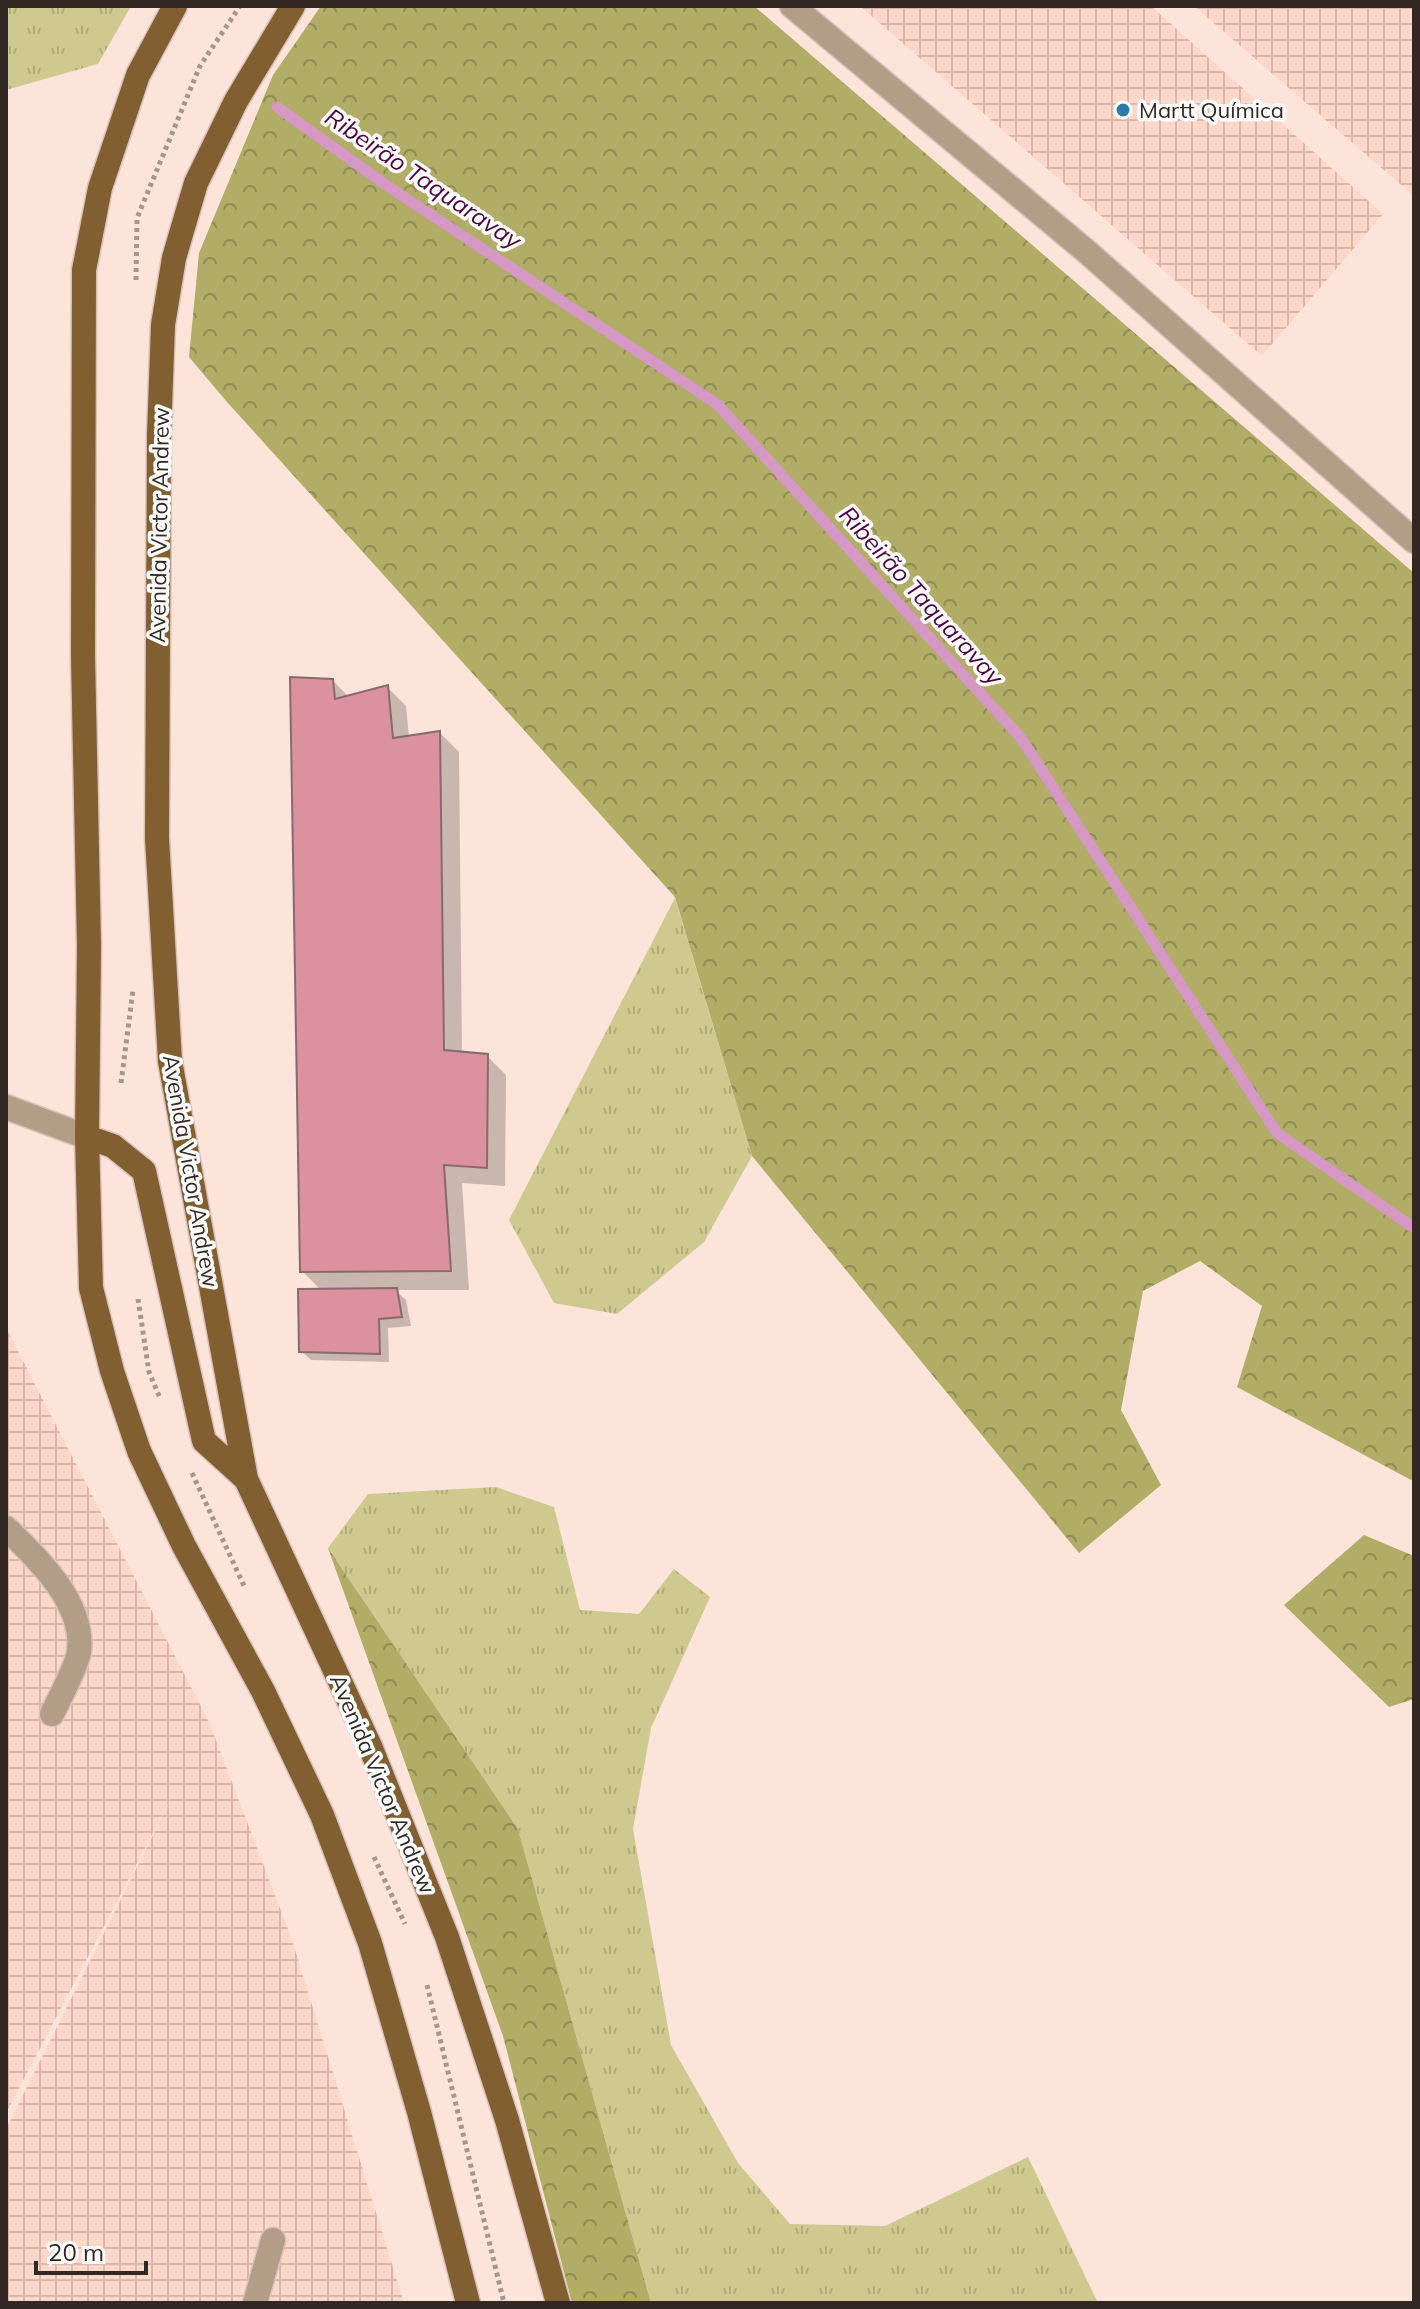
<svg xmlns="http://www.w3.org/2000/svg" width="1420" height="2309" viewBox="0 0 1420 2309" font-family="Mulish,sans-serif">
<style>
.industrial{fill:url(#industrial-grid)}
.grass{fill:url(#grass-tufts)}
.forest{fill:url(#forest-crowns)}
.shadow{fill:#0003}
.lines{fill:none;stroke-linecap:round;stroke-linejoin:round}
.stream{stroke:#d598c4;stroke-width:11}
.building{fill:#dc919e;stroke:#876a6e;stroke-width:2}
.minor-casing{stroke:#d8c2ba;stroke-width:27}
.major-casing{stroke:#d8c2ba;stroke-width:27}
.path{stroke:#a8958e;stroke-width:5;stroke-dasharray:4 4;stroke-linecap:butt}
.minor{stroke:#b29e86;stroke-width:24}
.major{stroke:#825f30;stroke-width:24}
.poi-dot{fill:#2b7bac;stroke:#fff;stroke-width:3}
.labels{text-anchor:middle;stroke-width:7;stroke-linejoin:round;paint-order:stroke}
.poi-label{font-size:22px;fill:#322722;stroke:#fff;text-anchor:start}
.street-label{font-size:22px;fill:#322722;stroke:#fff}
.water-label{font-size:24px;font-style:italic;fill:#4c0340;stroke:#fff}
</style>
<defs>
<pattern id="industrial-grid" width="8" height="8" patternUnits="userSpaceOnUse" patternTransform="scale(2)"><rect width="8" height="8" fill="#fdd7c9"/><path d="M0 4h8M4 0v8" fill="none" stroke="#d9b9ac"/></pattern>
<pattern id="grass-tufts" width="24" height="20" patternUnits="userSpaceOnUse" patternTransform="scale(2)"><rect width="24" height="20" fill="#cdc98f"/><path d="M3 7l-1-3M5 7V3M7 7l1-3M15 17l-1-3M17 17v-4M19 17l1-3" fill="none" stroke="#b0ad7b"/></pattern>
<pattern id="forest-crowns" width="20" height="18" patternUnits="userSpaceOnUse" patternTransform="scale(2)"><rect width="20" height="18" fill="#b1ac66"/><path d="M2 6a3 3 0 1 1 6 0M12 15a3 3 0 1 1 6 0" fill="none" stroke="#918c54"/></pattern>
</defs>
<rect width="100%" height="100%" fill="#fce4db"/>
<!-- industrial -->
<path class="industrial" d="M 860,6 L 1151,6 L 1383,214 L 1262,356 Z
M 1194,6 L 1414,6 L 1414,196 Z
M 6,1328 L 209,1722 L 291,1937 L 404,2303 L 6,2303 L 6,2129 L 176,1789 L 6,2113 Z"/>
<!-- grass -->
<path class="grass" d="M 6,6 L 131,6 L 98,64 L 6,90 Z
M 675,898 L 752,1156 L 704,1242 L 617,1314 L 554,1303 L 509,1220 Z
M 496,1487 L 554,1507 L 580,1610 L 639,1614 L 674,1569 L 710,1597 L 651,1728 L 633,1829 L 671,2045 L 738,2163 L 790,2224 L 885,2226 L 1028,2157 L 1098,2303 L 651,2303 L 518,1829 L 328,1548 L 368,1494 Z"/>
<!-- forest -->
<path class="forest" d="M 321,6 L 754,6 L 1414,573 L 1414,1477 L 1411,1480 L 1237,1387 L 1262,1306 L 1200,1261 L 1143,1291 L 1121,1410 L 1161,1485 L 1079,1553 L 752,1156 L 675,897 L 227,402 L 189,357 L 199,253 L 273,75 Z
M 1364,1535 L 1414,1556 L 1414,1699 L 1389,1707 L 1284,1605 Z
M 328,1548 L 518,1829 L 651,2303 L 572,2303 L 503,2036 Z"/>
<!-- shadow -->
<path class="shadow" d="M 333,681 L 349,697 L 387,687 L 406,706 L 409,737 L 440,733 L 459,752 L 462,1054 L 487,1056 L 506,1075 L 505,1186 L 462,1183 L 469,1290 L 395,1290 L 406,1300 L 411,1326 L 388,1328 L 389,1362 L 311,1360 L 301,1351 L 322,1291 L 302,1271 Z"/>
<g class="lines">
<!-- stream -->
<path class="stream" d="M 277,107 L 386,185 L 717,404 L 1021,738 L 1277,1133 L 1414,1228"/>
</g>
<!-- building -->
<path class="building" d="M 290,677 L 333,679 L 335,699 L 388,685 L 393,738 L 440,731 L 444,1050 L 488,1054 L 487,1168 L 444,1165 L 451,1271 L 300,1272 Z
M 397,1288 L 402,1317 L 379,1319 L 380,1354 L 299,1352 L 298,1289 Z"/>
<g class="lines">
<!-- minor casing -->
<g class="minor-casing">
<path id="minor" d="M 792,6 L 1086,251 L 1414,541
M 6,1107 L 87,1137
M 6,1528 C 38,1559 85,1603 79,1652 C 77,1665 59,1700 52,1714
M 255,2303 L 273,2240"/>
</g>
<!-- major casing -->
<g class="major-casing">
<path id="major" d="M 175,6 L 138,75 L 100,188 L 84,270 L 83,656 L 89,946 L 87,1137 L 91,1288 L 112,1371 L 139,1451 L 184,1546 L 263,1691 L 322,1815 L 370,1943 L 419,2112 L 468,2303
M 293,6 L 236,101 L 196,183 L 174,258 L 163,325 L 159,435 L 157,838 L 170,1061 L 246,1479 L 370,1746 L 447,1937 L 507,2120 L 558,2303
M 87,1137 L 113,1146 L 144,1171 L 204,1441 L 246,1479"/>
</g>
<!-- path -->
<path class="path" d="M 136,280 L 137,218 L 200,66 L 240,6
M 121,1083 L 133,990
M 138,1299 L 149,1372 L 160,1398
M 192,1473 L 245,1588
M 374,1857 L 405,1924
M 427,1985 L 504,2303"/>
<!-- minor -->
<use href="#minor" class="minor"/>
<!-- major -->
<use href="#major" class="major"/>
</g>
<!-- markers -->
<circle class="poi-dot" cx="1123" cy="110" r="8"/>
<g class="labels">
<!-- poi labels -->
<g class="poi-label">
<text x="1139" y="118">Martt Química</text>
</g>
<!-- street labels -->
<g class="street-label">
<text transform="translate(159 525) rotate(-89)" y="8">Avenida Victor Andrew</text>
<text transform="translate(191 1171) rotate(80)" y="8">Avenida Victor Andrew</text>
<text transform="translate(383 1784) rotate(67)" y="8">Avenida Victor Andrew</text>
</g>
<!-- water labels -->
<g class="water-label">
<text transform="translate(423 179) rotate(34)" y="8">Ribeirão Taquaravay</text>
<text transform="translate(921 596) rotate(48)" y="8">Ribeirão Taquaravay</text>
</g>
</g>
<!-- border -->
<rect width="1420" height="2309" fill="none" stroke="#322722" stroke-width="16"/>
<!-- scale -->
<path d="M36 2261v12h110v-12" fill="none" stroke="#322722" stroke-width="4"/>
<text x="48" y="2261" font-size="24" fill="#322722" stroke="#ffffff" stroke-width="6" paint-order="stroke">20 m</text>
</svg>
